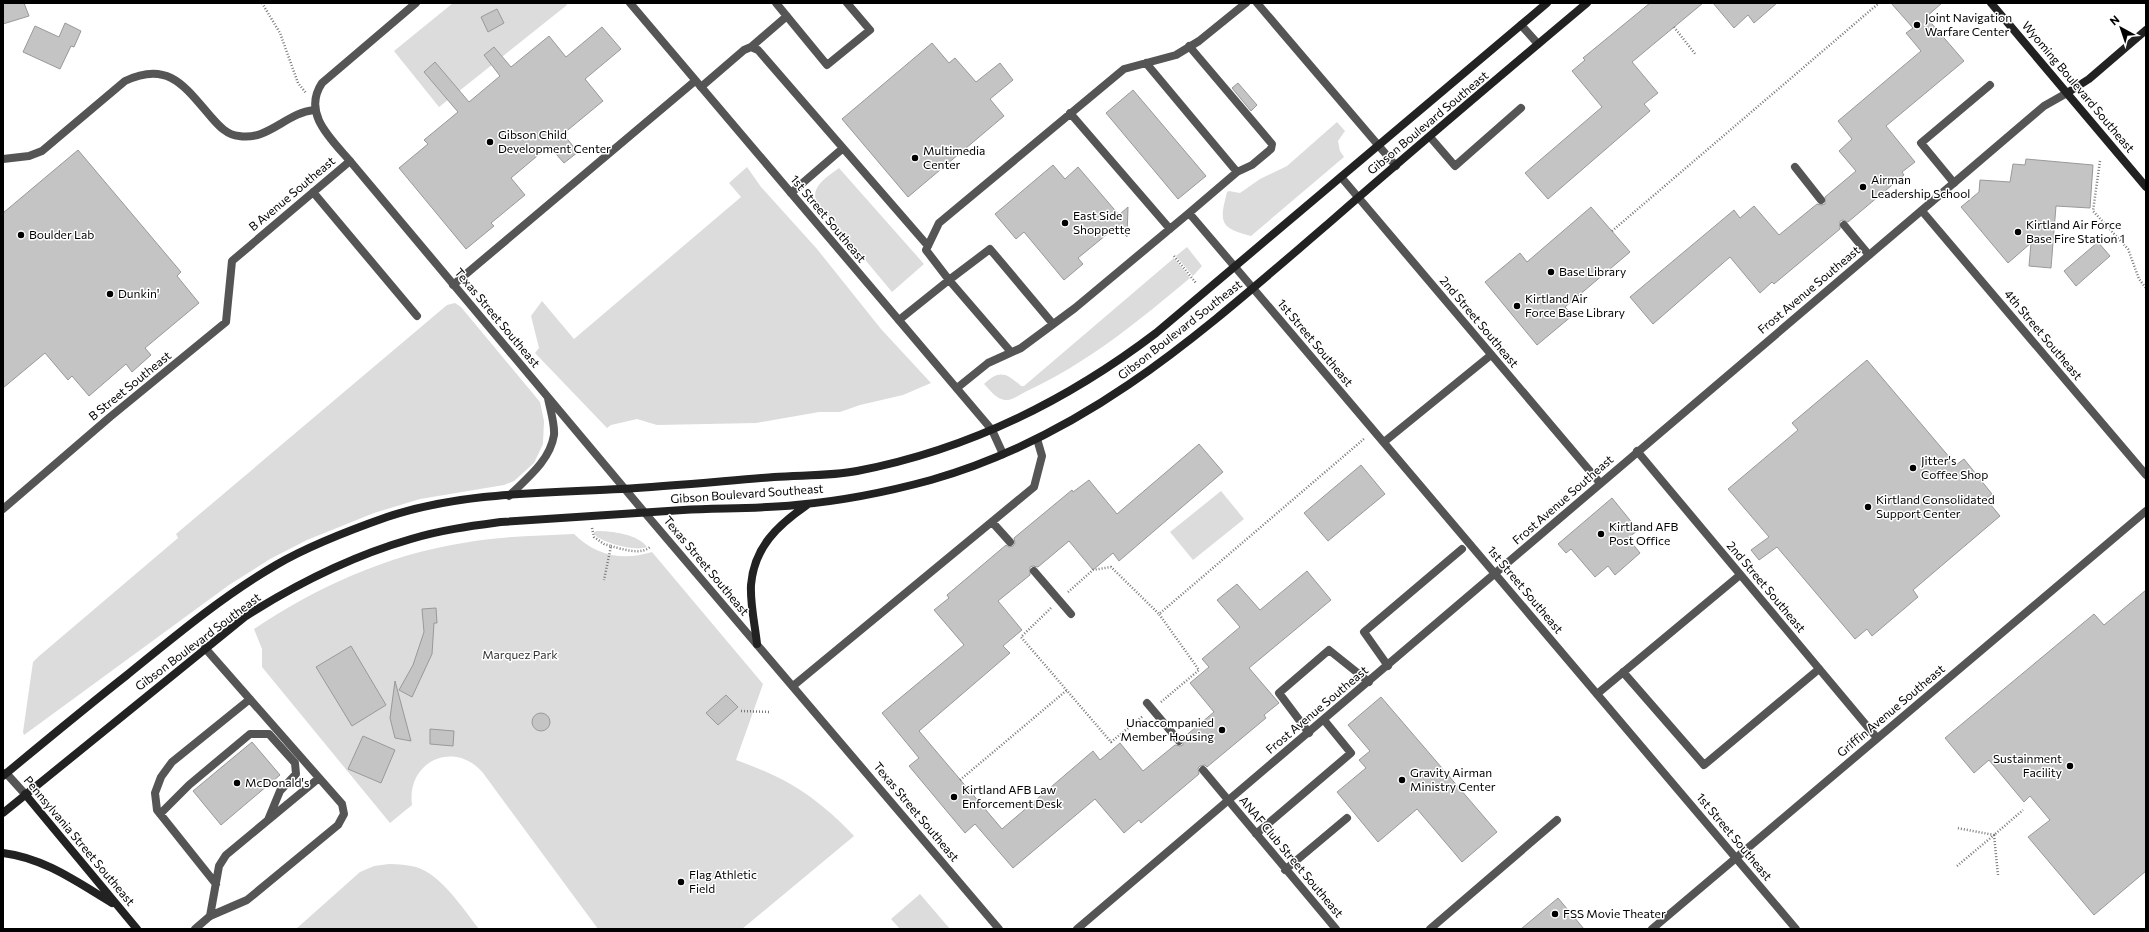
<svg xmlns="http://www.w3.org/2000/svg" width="2149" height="932" viewBox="0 0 2149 932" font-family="Commissioner,sans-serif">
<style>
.green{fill:#dcdcdc}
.building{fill:#c4c4c4;stroke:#999}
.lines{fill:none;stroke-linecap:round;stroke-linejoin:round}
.path{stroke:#777;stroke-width:2.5;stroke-dasharray:1 2;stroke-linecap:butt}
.service{stroke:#555;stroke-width:8}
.minor{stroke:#555;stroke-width:8}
.tertiary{stroke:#555;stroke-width:8}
.secondary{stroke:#222;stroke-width:8}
.poi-dot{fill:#000;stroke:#fff;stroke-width:1.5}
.labels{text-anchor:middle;stroke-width:3;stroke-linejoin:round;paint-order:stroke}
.poi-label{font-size:12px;fill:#000;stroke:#fff;text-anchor:start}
.street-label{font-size:12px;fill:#000;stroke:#fff}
.park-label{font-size:12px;fill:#333;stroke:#fff}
</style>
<rect width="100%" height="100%" fill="#fff"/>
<!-- green -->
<path class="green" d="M 453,3 L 566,3 L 567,5 L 439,107 L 394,51 Z
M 1337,122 L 1345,131 L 1338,141 L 1340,151 L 1344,157 L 1251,236 C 1220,228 1219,223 1227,192 L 1229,191 L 1240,193 L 1260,179 L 1287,166 Z
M 747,167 L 761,187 L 817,249 L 881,329 L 931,383 L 903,395 L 860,405 L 840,412 L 819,412 L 756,423 L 657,425 L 637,419 L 611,425 L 607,428 L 535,353 L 539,348 L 531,316 L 542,301 L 574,339 L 741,197 L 729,183 Z
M 839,168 L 924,264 L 892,292 L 816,201 C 811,185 829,176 839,168 Z
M 1187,247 L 1202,266 L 1193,276 L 1176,256 Z
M 1174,258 L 1190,278 C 1139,321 1086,364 1025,392 C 1019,395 1012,401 1005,400 C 996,399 990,390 984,384 C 999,369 1007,373 1021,386 L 1024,386 Z
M 455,303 L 461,307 L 540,402 L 544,421 L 543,444 L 534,463 L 514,481 L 504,485 L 420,499 L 374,513 L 307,540 L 270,559 L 229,585 L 24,735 L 23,732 L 33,662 L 38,657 L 178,538 L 176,534 L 447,305 Z
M 1221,491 L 1244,519 L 1193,560 L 1170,532 Z
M 597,531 C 611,531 638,534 647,547 C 636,552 603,543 595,535 L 594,532 Z
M 574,534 C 596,556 623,561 652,552 L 763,684 L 736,760 C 787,778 817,797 854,836 L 742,929 L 598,929 L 483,773 C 455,739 406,761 412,805 L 390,823 L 262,667 L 262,649 L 254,629 C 317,587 387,555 463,543 C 500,536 537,536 574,534 Z
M 389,864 C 398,864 408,865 416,867 C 441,874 464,910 479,929 L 296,929 L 360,872 L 374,866 Z
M 920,894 L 950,929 L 900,929 L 891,919 Z"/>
<!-- building -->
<path class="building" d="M 3,3 L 24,3 L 29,16 L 3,24 Z
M 1650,3 L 1703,3 L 1632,62 L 1658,93 L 1644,104 L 1650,111 L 1548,199 L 1525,173 L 1602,107 L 1572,71 L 1585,60 L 1583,58 Z
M 1713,3 L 1777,3 L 1754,23 L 1748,15 L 1734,28 Z
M 1891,3 L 1942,3 L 1926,17 L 1964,61 L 1886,126 L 1915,162 L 1902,172 L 1904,175 L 1848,222 L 1843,220 L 1840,221 L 1840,229 L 1774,284 L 1772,282 L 1760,293 L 1730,257 L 1653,324 L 1630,297 L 1734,210 L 1740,218 L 1754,206 L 1779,235 L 1817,204 L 1821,205 L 1825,204 L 1825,197 L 1856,171 L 1839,151 L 1852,139 L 1838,121 L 1921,51 L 1906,33 L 1913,28 Z
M 497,9 L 504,23 L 488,32 L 481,17 Z
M 65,23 L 81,31 L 74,47 L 71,46 L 60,69 L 23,52 L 35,26 L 59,37 Z
M 602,27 L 621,49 L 585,79 L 603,101 L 563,134 L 578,152 L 564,163 L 549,146 L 511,178 L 525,195 L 491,223 L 494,226 L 466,249 L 399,168 L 428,144 L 424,140 L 458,112 L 424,72 L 435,62 L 469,102 L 500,76 L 484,55 L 494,47 L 511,67 L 549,36 L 566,57 Z
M 932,43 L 949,63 L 955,58 L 976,82 L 1000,63 L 1013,80 L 990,99 L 1004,116 L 908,197 L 842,119 Z
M 1238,83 L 1257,105 L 1251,111 L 1232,88 Z
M 1133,90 L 1206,176 L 1178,199 L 1106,113 Z
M 78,150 L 181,272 L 177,276 L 199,303 L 145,348 L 151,355 L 142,363 L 132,372 L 126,364 L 89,396 L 72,376 L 68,380 L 45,353 L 3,388 L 3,213 Z
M 2026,159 L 2093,165 L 2090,208 L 2056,206 L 2051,268 L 2029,266 L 2031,243 L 2008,263 L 1961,207 L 1979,192 L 1980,180 L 2010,182 L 2013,164 L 2025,165 Z
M 1053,165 L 1065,179 L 1078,167 L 1119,215 L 1128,207 L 1127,237 L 1117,226 L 1078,258 L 1083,264 L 1064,280 L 1024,232 L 1016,239 L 995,214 Z
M 1591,207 L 1630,252 L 1565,307 L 1573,315 L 1537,345 L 1485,282 L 1520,253 L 1527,262 Z
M 2098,242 L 2110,256 L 2076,286 L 2064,271 Z
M 1867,360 L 1956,465 L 1964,459 L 1992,494 L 1986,499 L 2000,516 L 1913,590 L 1918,597 L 1872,636 L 1867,629 L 1855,639 L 1777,547 L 1759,560 L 1751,550 L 1769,537 L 1728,489 L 1798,430 L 1792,423 Z
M 1199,444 L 1223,472 L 1119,561 L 1113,553 L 1093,570 L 1069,541 L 1038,567 L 1033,566 L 1030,567 L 1030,575 L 998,601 L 1022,630 L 1003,646 L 1010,653 L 919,731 L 1002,829 L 1093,751 L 1100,760 L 1120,743 L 1143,771 L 1175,745 L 1180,746 L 1183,745 L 1183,738 L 1214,712 L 1190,683 L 1209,667 L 1202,659 L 1240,627 L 1217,600 L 1237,584 L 1260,610 L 1307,571 L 1331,600 L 1249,668 L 1279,703 L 1264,715 L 1266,718 L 1207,767 L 1205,765 L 1200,766 L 1198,768 L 1199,774 L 1141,823 L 1139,820 L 1124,833 L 1095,799 L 1013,868 L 975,824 L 965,833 L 909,766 L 919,758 L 882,713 L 964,645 L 934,610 L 949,598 L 947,595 L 1006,545 L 1009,547 L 1013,546 L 1015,543 L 1014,538 L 1072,490 L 1073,492 L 1089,480 L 1117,514 Z
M 1361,465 L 1385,494 L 1328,541 L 1304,513 Z
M 1612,498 L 1638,530 L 1628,538 L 1640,553 L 1615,575 L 1608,566 L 1595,577 L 1571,549 L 1566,553 L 1558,544 Z
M 2146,590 L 2146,871 L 2094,915 L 2028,837 L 2050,820 L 2030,796 L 2024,802 L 1989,760 L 1974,773 L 1945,738 L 2094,614 L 2104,625 Z
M 436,608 L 437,623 L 434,623 L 432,654 L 412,697 L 399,690 L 413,665 L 424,632 L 422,609 Z
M 351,646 L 386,705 L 352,726 L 316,667 Z
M 395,681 L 411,741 L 395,738 L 390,718 Z
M 726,695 L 738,707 L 718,725 L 706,713 Z
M 1381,697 L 1497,832 L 1462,862 L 1417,809 L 1378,842 L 1337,792 L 1366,768 L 1359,760 L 1370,751 L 1348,725 Z
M532 722a9 9 0 1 1 18 0a9 9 0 1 1-18 0Z
M 430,729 L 454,731 L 453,746 L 430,744 Z
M 363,736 L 395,750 L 381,783 L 348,769 Z
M 252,742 L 280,775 L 221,825 L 193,791 Z
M 1558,898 L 1584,929 L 1521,929 Z"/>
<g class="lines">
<!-- path -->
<path class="path" d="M 262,3 L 280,33 L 298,83 L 306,93
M 1674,27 L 1696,55
M 2100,161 L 2093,211 L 2128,249 L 2139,279 L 2146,288
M 1612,231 L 1879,3
M 1174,256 L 1196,283
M 592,528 L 594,537 L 604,544 L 611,546 L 604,580
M 611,546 C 622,549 642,556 651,546
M 1068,592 L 1093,570 L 1111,567 L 1159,614
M 1051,608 L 1021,637 L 1111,742 L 1143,716
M 1161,702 L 1199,670 L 1159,614 L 1365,438
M 741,711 L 771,712
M 960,780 L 1067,690
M 1957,866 L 1994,835 L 1957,828
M 1998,875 L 1994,835 L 2023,810"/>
<!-- service -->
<path class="service" d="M 776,3 L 827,65 L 870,30 L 847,3
M 1521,25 L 1538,44
M 1189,46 L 1272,144 L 1271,149 L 1252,165 L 1237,172
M 751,47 L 787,16
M 1146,63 L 1237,172 L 1189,213
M 701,87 L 744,50 L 751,47 L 758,50 L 928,246
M 1070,113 L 1170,229
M 1430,137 L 1455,166 L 1521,108
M 3,159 L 29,156 L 42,151 L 125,81 C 169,60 185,87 212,118 C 219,126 227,135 239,136 C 268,141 286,113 314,110
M 1795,167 L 1821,200
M 1954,183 L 1921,143 L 1990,85
M 313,192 L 417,316
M 791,193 L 842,149
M 1844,225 L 1869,255
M 899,320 L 949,280 L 1011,352
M 1053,324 L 990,249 L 949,280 L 926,250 L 939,223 L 1124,69 L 1176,55 L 1199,41 L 1246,3
M 957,388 L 988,363 L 1021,348 L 1075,308 L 1189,213 L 1235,267
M 1384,442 L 1491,355
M 3,509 L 110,417 L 226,322 L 232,261 L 350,161
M 992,522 L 1010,542
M 1034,571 L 1071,614
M 1388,666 L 1364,632 L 1462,549
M 1623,672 L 1704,765 L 1819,669
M 793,686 L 1034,487 L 1042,456 L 1037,439
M 1597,694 L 1740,575
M 1147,703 L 1179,741
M 1309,733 L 1279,693 L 1329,650 L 1369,682
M 1203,770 L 1336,929
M 160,814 L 189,785 L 250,734 L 269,734 L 295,763 L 296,774 L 280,791 L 268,820
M 1256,834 L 1351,753 L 1324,720
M 1285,870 L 1347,818
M 216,884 L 157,810 L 155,793 L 161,777 L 172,762 L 250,699
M 210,916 L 219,866 L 226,855 L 319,778
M 195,929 L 210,916 L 247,900 L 338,825 L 344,814 L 342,804 L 205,648
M 1430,929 L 1557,820"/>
<!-- minor -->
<path class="minor" d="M 416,3 L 322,83 C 302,113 330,138 350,161 L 645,513
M 630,3 L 992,430 L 1003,454
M 1257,3 L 1396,166
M 1341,177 L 1600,483
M 1922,211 L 2146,475
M 1235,267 L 1796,929
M 453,285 L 695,81
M 1637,451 L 1877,738
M 509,496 C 526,479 550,461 554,435 C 555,424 550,409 548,398
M 1077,929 C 1399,655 1722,381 2044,106 L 2067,93
M 1652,929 L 2146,511"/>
<!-- tertiary -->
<path class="tertiary" d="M 645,513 L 999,929
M 6,773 L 25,794"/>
<!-- secondary -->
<path class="secondary" d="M 1991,3 L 2146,187
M 2067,93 L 2089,79 L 2146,30
M 757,644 C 755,625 750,604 751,585 C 754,547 778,525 807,505
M 3,776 C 44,742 85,708 127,675 C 175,636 223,596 276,565 C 310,545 350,530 387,517 C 462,492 544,493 621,489 C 672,486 723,481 774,477 C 802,475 831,476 857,471 C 967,450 1068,400 1156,333 L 1547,3
M 25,794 L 137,929
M 3,813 L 246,616 C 298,583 352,556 411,539 C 440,530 471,526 501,522 C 561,518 622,514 683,510 C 720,508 758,509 796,505 C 841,501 887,492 931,480 C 1092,434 1205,329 1329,223 C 1414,149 1500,76 1587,3
M 3,853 C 44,858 77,882 112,903"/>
</g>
<!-- markers -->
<g class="poi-dot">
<circle cx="1917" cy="25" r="4"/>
<circle cx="490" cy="142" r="4"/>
<circle cx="915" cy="158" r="4"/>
<circle cx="1863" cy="187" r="4"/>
<circle cx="1065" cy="223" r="4"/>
<circle cx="2018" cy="232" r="4"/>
<circle cx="21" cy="235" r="4"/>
<circle cx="1551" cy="272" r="4"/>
<circle cx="110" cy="294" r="4"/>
<circle cx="1517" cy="306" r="4"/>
<circle cx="1913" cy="468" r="4"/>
<circle cx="1868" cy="507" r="4"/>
<circle cx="1601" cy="534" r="4"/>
<circle cx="1222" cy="730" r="4"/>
<circle cx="2070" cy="766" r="4"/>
<circle cx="1402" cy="780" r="4"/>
<circle cx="237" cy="783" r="4"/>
<circle cx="954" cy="797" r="4"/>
<circle cx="681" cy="882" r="4"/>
<circle cx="1555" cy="914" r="4"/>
</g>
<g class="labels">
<!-- poi labels -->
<g class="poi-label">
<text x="1925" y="22">Joint Navigation<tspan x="1925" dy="14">Warfare Center</tspan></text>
<text x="498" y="139">Gibson Child<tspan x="498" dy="14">Development Center</tspan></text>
<text x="923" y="155">Multimedia<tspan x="923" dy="14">Center</tspan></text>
<text x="1871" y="184">Airman<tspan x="1871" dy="14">Leadership School</tspan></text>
<text x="1073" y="220">East Side<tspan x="1073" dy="14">Shoppette</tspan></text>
<text x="2026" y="229">Kirtland Air Force<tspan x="2026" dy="14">Base Fire Station 1</tspan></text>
<text x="29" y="239">Boulder Lab</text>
<text x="1559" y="276">Base Library</text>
<text x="118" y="298">Dunkin'</text>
<text x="1525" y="303">Kirtland Air<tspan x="1525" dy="14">Force Base Library</tspan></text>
<text x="1921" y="465">Jitter's<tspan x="1921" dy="14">Coffee Shop</tspan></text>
<text x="1876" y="504">Kirtland Consolidated<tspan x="1876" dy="14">Support Center</tspan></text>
<text x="1609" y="531">Kirtland AFB<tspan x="1609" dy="14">Post Office</tspan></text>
<text x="1214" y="727" text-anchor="end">Unaccompanied<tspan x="1214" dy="14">Member Housing</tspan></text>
<text x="2062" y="763" text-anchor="end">Sustainment<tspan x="2062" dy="14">Facility</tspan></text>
<text x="1410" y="777">Gravity Airman<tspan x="1410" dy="14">Ministry Center</tspan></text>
<text x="245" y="787">McDonald's</text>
<text x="962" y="794">Kirtland AFB Law<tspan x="962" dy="14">Enforcement Desk</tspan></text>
<text x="689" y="879">Flag Athletic<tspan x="689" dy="14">Field</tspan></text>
<text x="1563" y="918">FSS Movie Theater</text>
</g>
<!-- street labels -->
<g class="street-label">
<text transform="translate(2078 87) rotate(50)" y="4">Wyoming Boulevard Southeast</text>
<text transform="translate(1428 123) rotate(-40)" y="4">Gibson Boulevard Southeast</text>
<text transform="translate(292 194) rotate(-40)" y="4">B Avenue Southeast</text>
<text transform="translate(828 219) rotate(50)" y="4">1st Street Southeast</text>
<text transform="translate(1809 290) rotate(-40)" y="4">Frost Avenue Southeast</text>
<text transform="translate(497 318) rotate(50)" y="4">Texas Street Southeast</text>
<text transform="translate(1479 322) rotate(50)" y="4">2nd Street Southeast</text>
<text transform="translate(1180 330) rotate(-38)" y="4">Gibson Boulevard Southeast</text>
<text transform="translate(2043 335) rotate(50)" y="4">4th Street Southeast</text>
<text transform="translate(1315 343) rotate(50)" y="4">1st Street Southeast</text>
<text transform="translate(130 386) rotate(-39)" y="4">B Street Southeast</text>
<text transform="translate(747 494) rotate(-4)" y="4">Gibson Boulevard Southeast</text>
<text transform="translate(1563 500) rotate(-41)" y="4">Frost Avenue Southeast</text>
<text transform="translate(706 566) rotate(50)" y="4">Texas Street Southeast</text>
<text transform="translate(1766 587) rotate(50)" y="4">2nd Street Southeast</text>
<text transform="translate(1525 590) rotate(50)" y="4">1st Street Southeast</text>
<text transform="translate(198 642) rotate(-37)" y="4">Gibson Boulevard Southeast</text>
<text transform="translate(1317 710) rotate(-40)" y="4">Frost Avenue Southeast</text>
<text transform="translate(1891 711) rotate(-40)" y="4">Griffin Avenue Southeast</text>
<text transform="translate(916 812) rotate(50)" y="4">Texas Street Southeast</text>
<text transform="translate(1734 837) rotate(50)" y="4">1st Street Southeast</text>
<text transform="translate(79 841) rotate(50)" y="4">Pennsylvania Street Southeast</text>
<text transform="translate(1291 857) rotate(50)" y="4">ANAF Club Street Southeast</text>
</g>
<!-- park labels -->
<g class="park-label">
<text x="520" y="659">Marquez Park</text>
</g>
</g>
<!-- border -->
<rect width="2149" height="932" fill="none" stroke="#000000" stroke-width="8"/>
<!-- north arrow -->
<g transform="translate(2121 28) rotate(320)" stroke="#ffffff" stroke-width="3" paint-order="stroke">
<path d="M0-3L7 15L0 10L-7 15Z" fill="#000000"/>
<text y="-6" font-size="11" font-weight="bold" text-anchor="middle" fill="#000000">N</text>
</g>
</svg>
